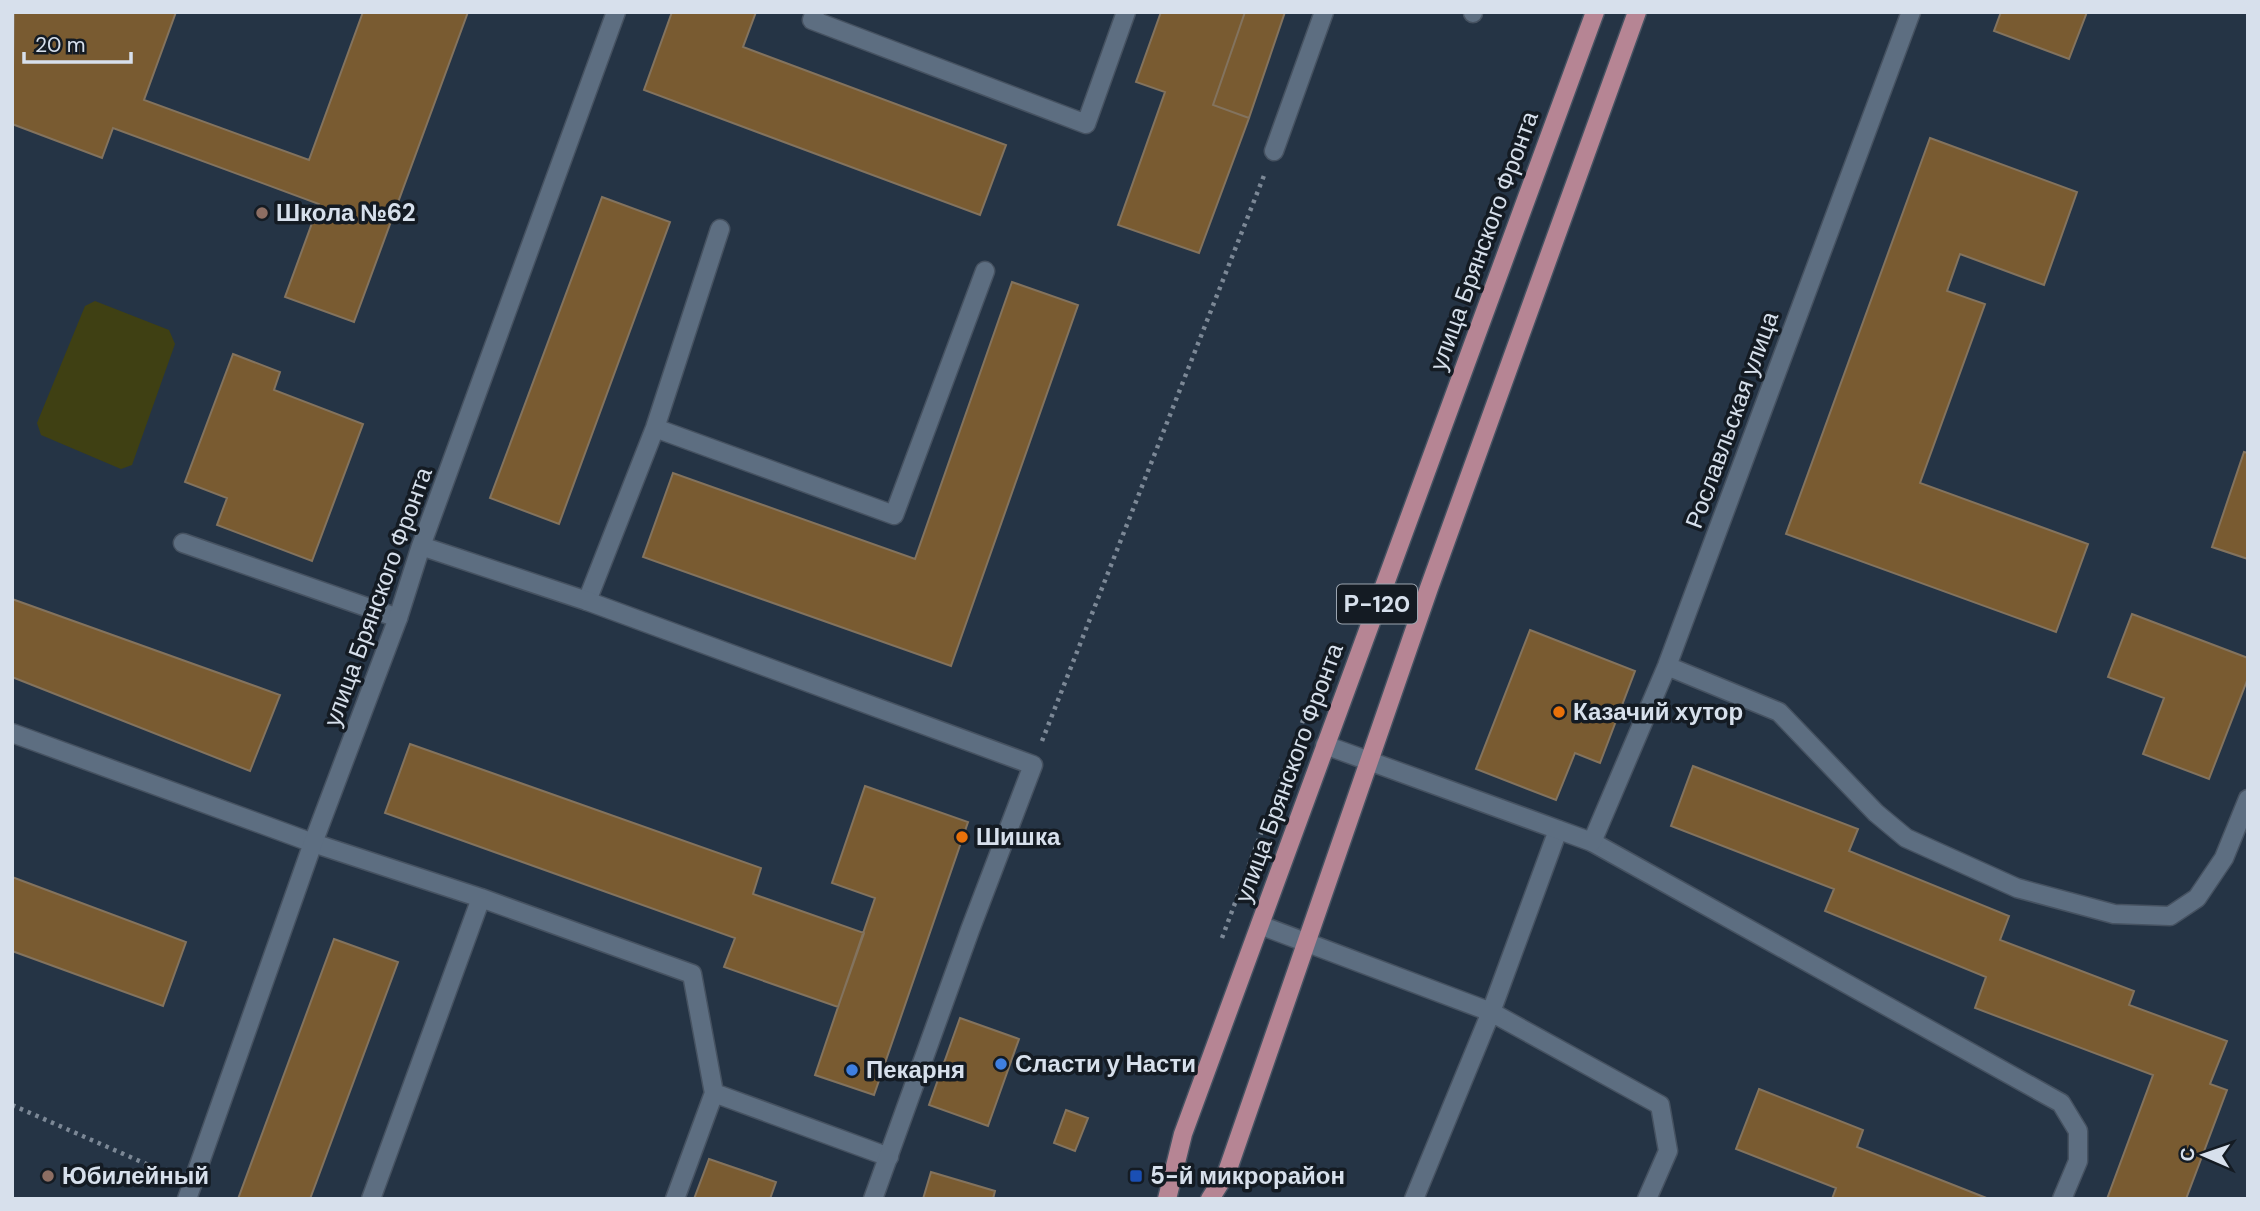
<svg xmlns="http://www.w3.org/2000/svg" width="2260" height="1211" viewBox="0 0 2260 1211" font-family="'DM Sans',sans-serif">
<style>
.green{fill:#3f4013}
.building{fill:#795b31;stroke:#83735e;stroke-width:2}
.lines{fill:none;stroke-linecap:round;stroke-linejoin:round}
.lane-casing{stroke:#465261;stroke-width:21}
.street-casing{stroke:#465261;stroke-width:21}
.primary-casing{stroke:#465261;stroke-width:21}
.path{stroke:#7c8896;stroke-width:4.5;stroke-dasharray:3.5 5;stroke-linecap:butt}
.lane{stroke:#5d6e81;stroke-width:18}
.street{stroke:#5d6e81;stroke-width:18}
.primary{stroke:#b68594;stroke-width:18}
.education-dot{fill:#8d6e63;stroke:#141b23;stroke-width:2.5}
.food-dot{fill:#e8710a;stroke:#141b23;stroke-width:2.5}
.shop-dot{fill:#3f7fe0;stroke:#141b23;stroke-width:2.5}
.transit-dot{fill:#1a4fb4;stroke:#141b23;stroke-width:2.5}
.labels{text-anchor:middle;stroke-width:7;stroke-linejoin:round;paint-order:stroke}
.shield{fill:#141b23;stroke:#9ca5b0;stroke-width:2}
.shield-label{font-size:23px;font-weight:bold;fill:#d7e0ec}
.poi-label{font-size:24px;font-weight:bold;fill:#d7e0ec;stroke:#141b23;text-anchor:start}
.street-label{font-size:24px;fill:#d7e0ec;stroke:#141b23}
</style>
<rect width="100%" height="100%" fill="#253445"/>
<!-- green -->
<path class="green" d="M 95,301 L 169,330 L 175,344 L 132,465 L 121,469 L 41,435 L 37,423 L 85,306 Z"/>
<!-- building -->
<path class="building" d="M 14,12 L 176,12 L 144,100 L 309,160 L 363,12 L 468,12 L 354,322 L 285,297 L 319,204 L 113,128 L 102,158 L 12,124 Z
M 672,12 L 756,12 L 743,47 L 1006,145 L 980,215 L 644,90 Z
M 1161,12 L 1245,12 L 1213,105 L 1249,118 L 1199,253 L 1118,225 L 1165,92 L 1136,82 Z
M 1245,12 L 1285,12 L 1249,118 L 1213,105 Z
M 2001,12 L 2087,12 L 2069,59 L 1994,31 Z
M 1930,138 L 2077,192 L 2044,285 L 1960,254 L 1947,291 L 1985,304 L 1920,483 L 2088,544 L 2056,632 L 1786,534 Z
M 602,197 L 670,222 L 559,524 L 490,498 Z
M 1012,282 L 1078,305 L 951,666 L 643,557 L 673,473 L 915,559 Z
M 233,354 L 280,372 L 274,390 L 363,424 L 312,561 L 217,525 L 227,498 L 185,482 Z
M 2244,452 L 2248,453 L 2248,559 L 2212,547 Z
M 12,599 L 280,695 L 250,771 L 12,677 Z
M 2132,614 L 2248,658 L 2248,678 L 2209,779 L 2143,754 L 2164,698 L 2108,677 Z
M 1530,630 L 1635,671 L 1600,763 L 1575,753 L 1556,800 L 1476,769 Z
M 410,744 L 761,868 L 753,894 L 864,933 L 838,1007 L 724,967 L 735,938 L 385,813 Z
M 1693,766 L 1858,829 L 1849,851 L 2009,916 L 2000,940 L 2134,991 L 2129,1005 L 2227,1041 L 2210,1084 L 2227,1090 L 2186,1199 L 2107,1199 L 2153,1075 L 1975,1008 L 1986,977 L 1825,911 L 1834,889 L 1671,826 Z
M 865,786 L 968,822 L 874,1095 L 815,1075 L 875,898 L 832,883 Z
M 12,877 L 186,942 L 163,1006 L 12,951 Z
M 334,939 L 398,962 L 310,1199 L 238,1199 Z
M 960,1018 L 1019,1039 L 988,1126 L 929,1105 Z
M 1759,1089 L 1863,1130 L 1857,1147 L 1989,1199 L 1832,1199 L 1836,1188 L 1736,1149 Z
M 1066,1110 L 1088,1118 L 1075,1151 L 1054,1143 Z
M 709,1159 L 776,1182 L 770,1199 L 694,1199 Z
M 931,1172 L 995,1191 L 993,1199 L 923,1199 Z"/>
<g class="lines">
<!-- lane casing -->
<g class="lane-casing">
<path id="lane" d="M 815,12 L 812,20 L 1086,124 L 1126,12
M 1473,13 L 1473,12
M 1274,151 L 1324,12
M 655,428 L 894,515 L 985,271
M 183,543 L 398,618
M 587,601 L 655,428 L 720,229
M 12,733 L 313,843 L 481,898 L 692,974 L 714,1093 L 889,1157
M 1558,830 L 1491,1012 L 1660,1105 L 1668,1151 L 1647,1199
M 1592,842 L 2061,1103 L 2078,1131 L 2078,1161 L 2062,1199
M 1260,925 L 1491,1012 L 1414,1199
M 371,1199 L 481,898
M 675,1199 L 714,1093"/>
</g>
<!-- street casing -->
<g class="street-casing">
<path id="street" d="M 421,546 L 587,601 L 1033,765 L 970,930 L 873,1199
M 1667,666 L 1779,712 L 1876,813 L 1906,838 L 2017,888 L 2114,914 L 2170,916 L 2197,898 L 2224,858 L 2248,799
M 1325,745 L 1592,842 L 1667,666 L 1911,12
M 187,1199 L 313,843 L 398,618 L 421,546 L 616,12"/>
</g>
<!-- primary casing -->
<g class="primary-casing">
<path id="primary" d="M 1167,1199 L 1183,1134 L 1595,12
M 1210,1199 L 1227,1172 L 1429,588 L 1637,12"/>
</g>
<!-- path -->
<path class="path" d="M 1042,741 L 1265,173
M 1222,938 L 1305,715
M 12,1105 L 169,1174"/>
<!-- lane -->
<use href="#lane" class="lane"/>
<!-- street -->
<use href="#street" class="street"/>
<!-- primary -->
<use href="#primary" class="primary"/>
</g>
<!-- markers -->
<g class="education-dot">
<circle cx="262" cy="213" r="7"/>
<circle cx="48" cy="1176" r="7"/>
</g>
<g class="food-dot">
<circle cx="1559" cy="712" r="7"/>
<circle cx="962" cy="837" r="7"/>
</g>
<g class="shop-dot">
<circle cx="1001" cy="1064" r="7"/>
<circle cx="852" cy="1070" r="7"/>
</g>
<rect class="transit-dot" x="1129" y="1169" width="14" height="14" rx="3.5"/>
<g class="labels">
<!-- shield labels -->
<rect class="shield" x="1337" y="584.5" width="80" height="39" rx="5"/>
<g class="shield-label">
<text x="1377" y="612">Р-120</text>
</g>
<!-- poi labels -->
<g class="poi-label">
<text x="276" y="221">Школа №62</text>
<text x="1573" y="720">Казачий хутор</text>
<text x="976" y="845">Шишка</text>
<text x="1015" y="1072">Сласти у Насти</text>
<text x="866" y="1078">Пекарня</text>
<text x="62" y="1184">Юбилейный</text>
<text x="1150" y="1184">5-й микрорайон</text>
</g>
<!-- street labels -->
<g class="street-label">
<text transform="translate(1484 241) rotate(-70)" y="8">улица Брянского Фронта</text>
<text transform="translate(1732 420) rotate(-70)" y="8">Рославльская улица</text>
<text transform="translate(378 597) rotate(-70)" y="8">улица Брянского Фронта</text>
<text transform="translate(1289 773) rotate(-70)" y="8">улица Брянского Фронта</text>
</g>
</g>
<!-- border -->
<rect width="2260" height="1211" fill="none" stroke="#d7e0ec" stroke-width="28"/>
<!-- north arrow -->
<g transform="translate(2204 1155) rotate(272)" stroke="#141b23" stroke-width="5" paint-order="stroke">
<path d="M0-5L12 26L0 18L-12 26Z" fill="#d7e0ec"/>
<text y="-10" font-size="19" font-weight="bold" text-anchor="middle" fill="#d7e0ec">С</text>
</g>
<!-- scale -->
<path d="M24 52v10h107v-10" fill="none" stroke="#d7e0ec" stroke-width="3.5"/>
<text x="35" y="52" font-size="21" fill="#d7e0ec" stroke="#141b23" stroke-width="5" paint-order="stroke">20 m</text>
</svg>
